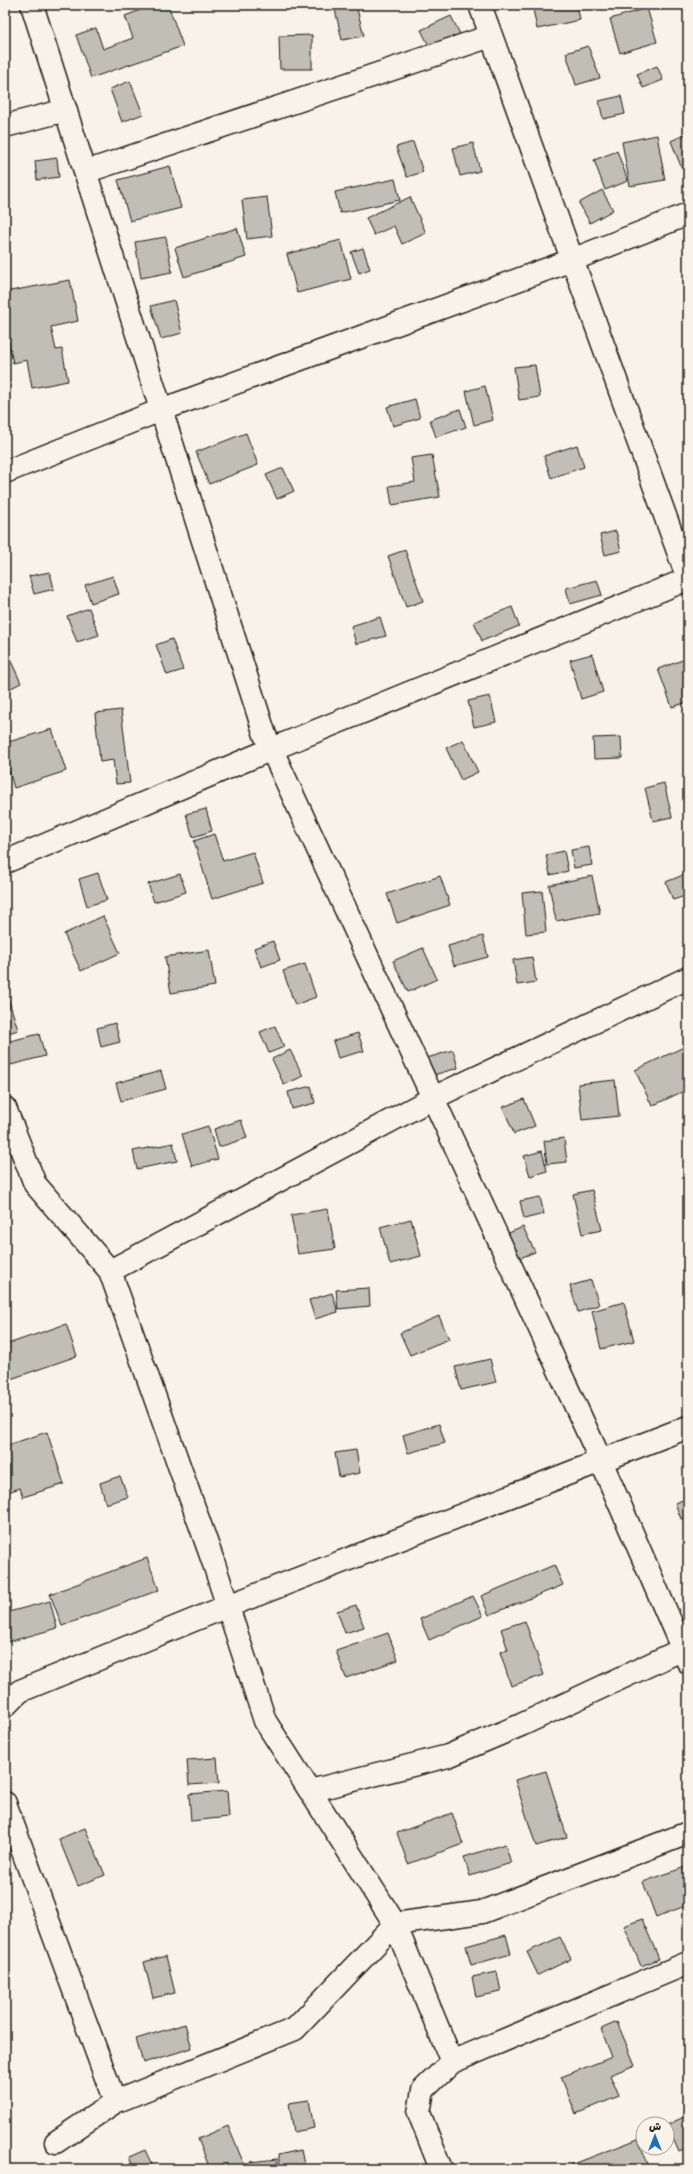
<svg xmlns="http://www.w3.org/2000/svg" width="693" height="2174" viewBox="0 0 693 2174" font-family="'Playpen Sans','Playpen Sans Arabic',sans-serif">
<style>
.building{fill:#c0beb5;stroke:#1c1c1c}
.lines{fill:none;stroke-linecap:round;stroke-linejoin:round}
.minor-casing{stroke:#1c1c1c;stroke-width:25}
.minor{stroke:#f7f3e8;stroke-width:22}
</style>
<rect width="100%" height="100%" fill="#f7f3e8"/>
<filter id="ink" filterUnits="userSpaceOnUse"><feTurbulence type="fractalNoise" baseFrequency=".025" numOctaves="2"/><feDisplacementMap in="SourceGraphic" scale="8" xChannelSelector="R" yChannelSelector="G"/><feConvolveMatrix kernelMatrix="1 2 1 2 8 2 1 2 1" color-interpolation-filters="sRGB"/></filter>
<g filter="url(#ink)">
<!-- building -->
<path class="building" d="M 141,5 L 168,5 L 183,46 L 91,78 L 76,35 L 96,28 L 103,49 L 133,38 L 125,16 L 143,9 Z
M 334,5 L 375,5 L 357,9 L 364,36 L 342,40 Z
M 553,5 L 577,5 L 580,20 L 537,29 L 533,9 Z
M 647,8 L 657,42 L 620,53 L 610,19 Z
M 451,16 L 460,34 L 430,48 L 421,30 Z
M 312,35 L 312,69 L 280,69 L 279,36 Z
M 588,46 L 600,78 L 576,85 L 566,53 Z
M 657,66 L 663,80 L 643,88 L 637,74 Z
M 130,81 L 143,114 L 122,122 L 110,89 Z
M 621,96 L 625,114 L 603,119 L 599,101 Z
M 688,133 L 688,166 L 682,169 L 671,141 Z
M 657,135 L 665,180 L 630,186 L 622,142 Z
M 413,142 L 423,172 L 407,177 L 396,147 Z
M 473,143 L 480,171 L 460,176 L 453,148 Z
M 617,151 L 628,181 L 605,190 L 594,160 Z
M 57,158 L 59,177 L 37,180 L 35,161 Z
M 170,166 L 181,208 L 130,221 L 118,180 Z
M 395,179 L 400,200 L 340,213 L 335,192 Z
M 602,190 L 613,210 L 590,223 L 579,203 Z
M 267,197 L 272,236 L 247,239 L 242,200 Z
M 410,197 L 426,233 L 402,244 L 394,226 L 374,235 L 366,218 Z
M 237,228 L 246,257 L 184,277 L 175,248 Z
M 166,237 L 172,272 L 141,278 L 135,242 Z
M 341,240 L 351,279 L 297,293 L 287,254 Z
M 363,248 L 370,269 L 359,273 L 351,252 Z
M 70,280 L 78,321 L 51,327 L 56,350 L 62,349 L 68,381 L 32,388 L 27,360 L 13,363 L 5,323 L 5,292 Z
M 174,300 L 182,333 L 161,339 L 151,306 Z
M 535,365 L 540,397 L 519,400 L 514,367 Z
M 485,386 L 493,420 L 474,425 L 466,391 Z
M 415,399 L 420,418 L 393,426 L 387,407 Z
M 460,409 L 466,427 L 436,437 L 430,420 Z
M 246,433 L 258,465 L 209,484 L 196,452 Z
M 577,445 L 584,467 L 551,478 L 544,456 Z
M 432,455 L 440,497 L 392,505 L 389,486 L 415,482 L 411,458 Z
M 283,468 L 294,491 L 277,499 L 266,475 Z
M 616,531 L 621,551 L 605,555 L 600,535 Z
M 405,550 L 423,601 L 406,607 L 388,556 Z
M 50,572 L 54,589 L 34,594 L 29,576 Z
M 113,576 L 119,594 L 91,603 L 85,585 Z
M 597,580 L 602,595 L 570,604 L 566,588 Z
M 512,607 L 519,626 L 482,641 L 474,622 Z
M 89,608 L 99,635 L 77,642 L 67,616 Z
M 380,617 L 386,636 L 356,644 L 351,626 Z
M 172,639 L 183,670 L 167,675 L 156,645 Z
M 5,652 L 7,652 L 21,683 L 5,691 Z
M 592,654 L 603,692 L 581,699 L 570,660 Z
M 688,658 L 688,702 L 672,707 L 658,669 Z
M 490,696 L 496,722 L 474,727 L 468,701 Z
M 121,710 L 130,783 L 116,784 L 113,760 L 100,762 L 95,713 Z
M 52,729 L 66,771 L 14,788 L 8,767 L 5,768 L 5,743 Z
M 621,737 L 622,758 L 594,759 L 593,738 Z
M 463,740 L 478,772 L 461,780 L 446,748 Z
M 664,783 L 672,817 L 653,821 L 645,788 Z
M 206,809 L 212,831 L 193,837 L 186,814 Z
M 214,834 L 223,861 L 253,852 L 263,883 L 212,899 L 194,841 Z
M 589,847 L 592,865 L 574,868 L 571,850 Z
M 564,851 L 568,871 L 550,875 L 546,855 Z
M 98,873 L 107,900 L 87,906 L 79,879 Z
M 688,873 L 688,895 L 673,900 L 666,882 Z
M 180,874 L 186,892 L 154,902 L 148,884 Z
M 440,876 L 450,905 L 397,923 L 387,894 Z
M 592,876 L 600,913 L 556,921 L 549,885 Z
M 542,891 L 546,932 L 526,934 L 522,893 Z
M 103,916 L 120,953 L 81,971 L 64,934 Z
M 483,936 L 488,957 L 454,966 L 448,946 Z
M 273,941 L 280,960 L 261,967 L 254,948 Z
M 423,948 L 437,979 L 408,992 L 393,961 Z
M 209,950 L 215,986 L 171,993 L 165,957 Z
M 532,957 L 536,982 L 517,985 L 513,960 Z
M 305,964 L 316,997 L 295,1005 L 283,971 Z
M 8,998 L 18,1030 L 5,1034 L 5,1000 Z
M 115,1023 L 120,1042 L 101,1047 L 97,1028 Z
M 275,1026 L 284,1047 L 269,1053 L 260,1032 Z
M 358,1033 L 364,1051 L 338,1058 L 333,1041 Z
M 39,1034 L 45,1056 L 11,1065 L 6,1042 Z
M 688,1045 L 688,1089 L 652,1106 L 635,1070 Z
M 290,1050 L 303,1076 L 284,1085 L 272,1059 Z
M 453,1050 L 458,1068 L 430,1076 L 424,1059 Z
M 161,1071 L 166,1089 L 121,1101 L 116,1083 Z
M 615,1080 L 619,1116 L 582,1120 L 578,1084 Z
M 311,1086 L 315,1103 L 292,1109 L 288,1092 Z
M 524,1099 L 535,1126 L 514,1134 L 503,1107 Z
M 241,1120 L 247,1138 L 219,1147 L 214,1129 Z
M 208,1126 L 218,1159 L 192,1166 L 182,1134 Z
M 564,1138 L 567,1162 L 547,1164 L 544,1141 Z
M 173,1143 L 177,1161 L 137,1169 L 133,1151 Z
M 542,1151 L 547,1171 L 530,1176 L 524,1156 Z
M 592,1190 L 602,1230 L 582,1234 L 573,1194 Z
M 540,1197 L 544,1214 L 524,1219 L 520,1201 Z
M 328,1209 L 335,1249 L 298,1254 L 291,1215 Z
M 411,1219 L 421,1256 L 390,1264 L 380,1227 Z
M 523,1227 L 535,1252 L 515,1260 L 504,1235 Z
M 591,1280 L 599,1305 L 578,1312 L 570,1286 Z
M 369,1288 L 370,1306 L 338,1309 L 336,1290 Z
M 332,1293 L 338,1312 L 315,1319 L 309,1300 Z
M 624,1302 L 634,1341 L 601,1349 L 592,1311 Z
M 439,1316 L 449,1339 L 410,1355 L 400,1333 Z
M 66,1324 L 77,1356 L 5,1381 L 5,1345 Z
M 490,1359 L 496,1382 L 461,1390 L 455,1367 Z
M 439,1424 L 445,1443 L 408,1453 L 403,1435 Z
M 47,1432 L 64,1484 L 23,1497 L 20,1488 L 5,1493 L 5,1446 Z
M 356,1450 L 360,1473 L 339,1477 L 335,1453 Z
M 120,1476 L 128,1497 L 106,1504 L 100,1483 Z
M 688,1498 L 688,1517 L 681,1519 L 675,1503 Z
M 147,1558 L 159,1590 L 62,1626 L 50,1594 Z
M 554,1565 L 563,1585 L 489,1615 L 481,1596 Z
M 473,1596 L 483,1616 L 429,1640 L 420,1619 Z
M 50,1601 L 57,1628 L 5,1643 L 5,1613 Z
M 356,1605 L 364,1627 L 345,1633 L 337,1611 Z
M 525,1621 L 544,1675 L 511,1686 L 500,1652 L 508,1650 L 501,1629 Z
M 388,1633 L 398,1660 L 346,1678 L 336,1651 Z
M 217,1758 L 219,1783 L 189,1785 L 187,1760 Z
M 546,1771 L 567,1837 L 536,1846 L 515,1780 Z
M 227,1791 L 229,1817 L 191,1821 L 189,1794 Z
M 452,1813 L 463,1844 L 408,1864 L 397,1833 Z
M 85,1828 L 105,1875 L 78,1886 L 59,1839 Z
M 505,1844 L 511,1863 L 470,1876 L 464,1857 Z
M 688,1866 L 688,1905 L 656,1917 L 643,1882 Z
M 642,1919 L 659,1959 L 641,1966 L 624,1926 Z
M 506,1935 L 511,1954 L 471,1965 L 466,1946 Z
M 560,1937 L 571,1959 L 538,1975 L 527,1952 Z
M 166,1956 L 175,1993 L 153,1998 L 144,1962 Z
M 497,1972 L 501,1992 L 476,1997 L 472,1977 Z
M 617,2022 L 635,2065 L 610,2075 L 619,2096 L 576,2114 L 561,2077 L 612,2057 L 601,2029 Z
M 185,2024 L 192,2048 L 143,2063 L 136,2039 Z
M 309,2100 L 314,2128 L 294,2132 L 289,2103 Z
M 686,2116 L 688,2148 L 679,2152 L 667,2125 Z
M 228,2126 L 246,2169 L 210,2169 L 198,2139 Z
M 638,2139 L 650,2169 L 572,2169 L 571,2165 Z
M 145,2150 L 154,2169 L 134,2169 L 129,2157 Z
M 301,2150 L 305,2169 L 281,2169 L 278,2155 Z
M 277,2159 L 278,2169 L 251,2169 L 250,2162 Z"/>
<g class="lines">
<!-- minor casing -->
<g class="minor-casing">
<path id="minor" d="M 32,5 L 265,735 L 601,1461 L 688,1662
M 480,5 L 688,579
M 5,126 L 66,110
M 85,172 L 491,36
M 5,472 L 161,410 L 572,260 L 688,214
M 5,862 L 272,749 L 688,579
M 5,1108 L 35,1184 L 110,1271 L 214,1564 L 265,1721 L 310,1791 L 448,1756 L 521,1725 L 681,1650
M 110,1271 L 433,1098 L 688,978
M 5,1706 L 20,1691 L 228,1606 L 688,1427
M 310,1791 L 395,1924 L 452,2062
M 5,1803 L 115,2102
M 56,2142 L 115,2102 L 295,2029 L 395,1924 L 482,1912 L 688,1833
M 441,2169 L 419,2113 L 423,2090 L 452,2062 L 688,1963"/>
</g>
<!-- minor -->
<use href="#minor" class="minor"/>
</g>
</g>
<!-- margin -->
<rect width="693" height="2174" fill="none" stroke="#f7f3e8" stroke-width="20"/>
<rect x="10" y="10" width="673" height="2154" fill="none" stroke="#1c1c1c" stroke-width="1.5" filter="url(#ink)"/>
<!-- north arrow -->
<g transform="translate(655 2136)"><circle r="19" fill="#f7f3e8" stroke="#9f9d96"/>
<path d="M0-3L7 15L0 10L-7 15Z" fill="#1f6fb2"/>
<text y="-6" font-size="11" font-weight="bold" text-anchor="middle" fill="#1c1c1c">ش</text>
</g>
</svg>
